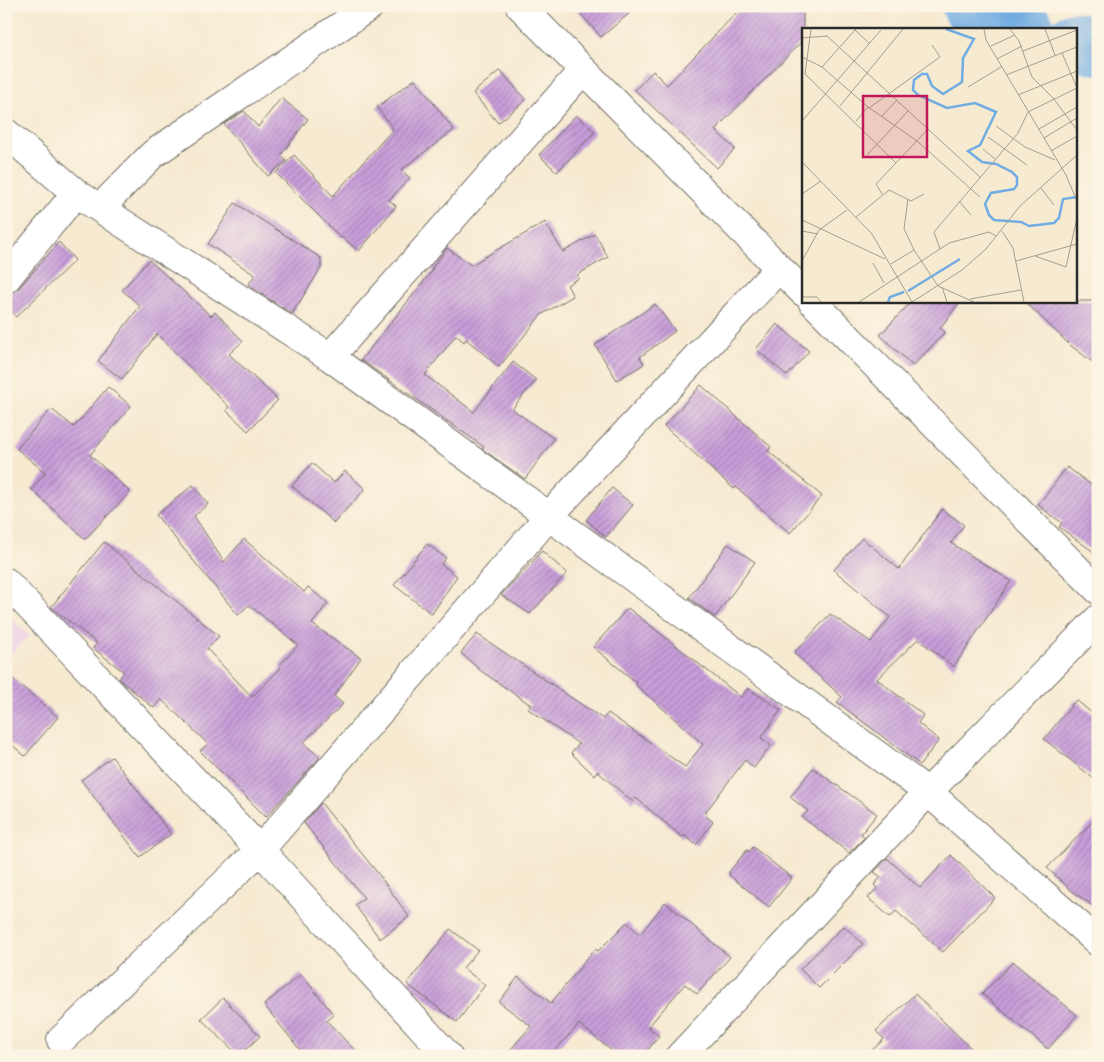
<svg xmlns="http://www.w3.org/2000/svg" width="1104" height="1062" viewBox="0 0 1104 1062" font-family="'IM FELL Great Primer',serif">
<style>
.built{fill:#efd0e6}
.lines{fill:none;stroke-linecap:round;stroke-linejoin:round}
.river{stroke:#71ace2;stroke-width:58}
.building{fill:url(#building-hatch)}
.minor-casing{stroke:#726e65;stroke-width:30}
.minor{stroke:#fff;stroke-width:28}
.inset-river{fill:none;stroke:#71ace2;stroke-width:2.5}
.inset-road{fill:none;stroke:#a59e8f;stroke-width:1}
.view{fill:#c2185b;fill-opacity:0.15;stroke:#c2185b;stroke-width:2.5}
.inset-edge{fill:none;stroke:#2b2b2b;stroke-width:2.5}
</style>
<defs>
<pattern id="building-hatch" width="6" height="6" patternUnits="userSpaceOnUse" patternTransform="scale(1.25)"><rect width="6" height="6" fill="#c89eda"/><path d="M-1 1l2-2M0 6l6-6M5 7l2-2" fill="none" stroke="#a381b1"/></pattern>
</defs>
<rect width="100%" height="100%" fill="#fcf5e5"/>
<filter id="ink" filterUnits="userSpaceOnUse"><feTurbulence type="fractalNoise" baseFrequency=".02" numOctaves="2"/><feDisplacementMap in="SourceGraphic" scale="10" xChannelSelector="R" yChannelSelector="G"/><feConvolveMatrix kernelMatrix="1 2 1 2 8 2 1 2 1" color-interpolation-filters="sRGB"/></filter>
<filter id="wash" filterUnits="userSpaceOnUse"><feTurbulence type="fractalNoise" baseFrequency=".0096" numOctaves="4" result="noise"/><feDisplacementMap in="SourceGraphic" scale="20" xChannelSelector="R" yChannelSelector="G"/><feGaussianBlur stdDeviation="1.12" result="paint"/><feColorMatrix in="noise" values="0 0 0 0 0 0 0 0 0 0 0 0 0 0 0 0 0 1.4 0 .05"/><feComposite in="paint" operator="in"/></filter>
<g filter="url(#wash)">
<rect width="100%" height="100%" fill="#f6ead1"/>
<!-- built -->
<path class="built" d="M 6,613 L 29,636 L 6,659 Z"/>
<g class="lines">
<!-- river -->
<path class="river" d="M 971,6 L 1026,29
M 1075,41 L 1098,46"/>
</g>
<g id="blocks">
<!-- building -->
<path class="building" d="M 574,6 L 638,6 L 601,37 Z
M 743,6 L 803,6 L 803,40 L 715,130 L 735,149 L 717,168 L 635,90 L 653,71 L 667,85 Z
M 500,70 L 526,100 L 498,123 L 473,93 Z
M 415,79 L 454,130 L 401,170 L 410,178 L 389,200 L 396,206 L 359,251 L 342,237 L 341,238 L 276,173 L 294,155 L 333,196 L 393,129 L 377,107 Z
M 281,98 L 308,119 L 281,155 L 286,161 L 268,176 L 224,124 L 244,111 L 258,127 Z
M 576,115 L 595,132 L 557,172 L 539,155 Z
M 235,203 L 321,258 L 321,268 L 292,314 L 248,285 L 255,275 L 208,244 Z
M 545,222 L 563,252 L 595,234 L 608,257 L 577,275 L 579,278 L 567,285 L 573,296 L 541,315 L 499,367 L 466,339 L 464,342 L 456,335 L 425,375 L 474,412 L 513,362 L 536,380 L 512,409 L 554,439 L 525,479 L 482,449 L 484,447 L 361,360 L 433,270 L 431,269 L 447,248 L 471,265 Z
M 59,242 L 75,260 L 16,317 L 6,306 L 6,294 L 18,289 Z
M 149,260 L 211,316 L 215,312 L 243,341 L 229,354 L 278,400 L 248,431 L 226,410 L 229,407 L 157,334 L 122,379 L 98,361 L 140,306 L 122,290 Z
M 912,301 L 961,301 L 940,328 L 945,332 L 913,366 L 880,335 Z
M 1024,301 L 1098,301 L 1098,366 L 1070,345 Z
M 655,304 L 675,331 L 640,357 L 644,364 L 617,380 L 595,345 Z
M 777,324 L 809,351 L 787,376 L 756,349 Z
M 701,385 L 771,447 L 768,451 L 822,496 L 790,533 L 736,487 L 734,489 L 664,426 Z
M 108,387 L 131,406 L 90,455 L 130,492 L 85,539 L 31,489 L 46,473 L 17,449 L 51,409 L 74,427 Z
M 312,463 L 334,483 L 345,471 L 365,489 L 334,523 L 292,486 Z
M 1067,467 L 1098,490 L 1098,555 L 1059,527 L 1062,523 L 1038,505 Z
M 193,485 L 208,504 L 194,516 L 224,562 L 244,539 L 304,592 L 308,587 L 328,603 L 312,624 L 361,658 L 334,696 L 343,704 L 303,743 L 320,757 L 266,817 L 200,751 L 208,744 L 161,699 L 154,708 L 119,679 L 124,672 L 93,648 L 97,643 L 51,607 L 104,542 L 219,636 L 207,649 L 252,697 L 281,668 L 279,666 L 298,645 L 249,605 L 238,615 L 156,515 Z
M 612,488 L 633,505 L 606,537 L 586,520 Z
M 942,509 L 964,525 L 951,543 L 1011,581 L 954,667 L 918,639 L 877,679 L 923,715 L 918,723 L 939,740 L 920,765 L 837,702 L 842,697 L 794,653 L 830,614 L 871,642 L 890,617 L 834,570 L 862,538 L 899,569 Z
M 427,544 L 446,558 L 441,564 L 457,576 L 432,614 L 394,585 Z
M 728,544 L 755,562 L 715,617 L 689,598 Z
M 542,551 L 567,573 L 530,614 L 501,595 Z
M 628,608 L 741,697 L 748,688 L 781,710 L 761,738 L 771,745 L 754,768 L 745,760 L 704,814 L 713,822 L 696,845 L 684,835 L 682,837 L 636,798 L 633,802 L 597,771 L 594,775 L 571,753 L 579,744 L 528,709 L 531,705 L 481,671 L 461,653 L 477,634 L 603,719 L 608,713 L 685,767 L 703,744 L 636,685 L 637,683 L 593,647 Z
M 6,673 L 58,717 L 25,756 L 6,740 Z
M 1076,700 L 1098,718 L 1098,782 L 1044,739 Z
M 112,757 L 171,834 L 140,857 L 81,780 Z
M 813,768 L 877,814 L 861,834 L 865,837 L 849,853 L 802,817 L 808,811 L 790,797 Z
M 321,803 L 380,876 L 409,917 L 380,939 L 355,905 L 364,898 L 304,823 Z
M 1098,816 L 1098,910 L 1071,890 L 1047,868 Z
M 753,847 L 792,878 L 769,907 L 730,876 L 729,872 L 747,850 L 749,852 Z
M 951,855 L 995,898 L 943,952 L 896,911 L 890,917 L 868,898 L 877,888 L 874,885 L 881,877 L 874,872 L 887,858 L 920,888 Z
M 665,902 L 730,957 L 697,994 L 685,984 L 648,1027 L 659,1036 L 643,1056 L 618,1056 L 579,1024 L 550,1056 L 505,1056 L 531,1026 L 499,1002 L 518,977 L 551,1003 L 595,949 L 598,951 L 627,922 L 640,935 Z
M 844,926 L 863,944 L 819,988 L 800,969 Z
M 450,929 L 478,950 L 463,968 L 485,985 L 457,1022 L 407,984 Z
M 1013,962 L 1077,1015 L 1048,1049 L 982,994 Z
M 301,974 L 334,1015 L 327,1021 L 360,1056 L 305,1056 L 264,1005 Z
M 915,994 L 979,1056 L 866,1056 L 884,1039 L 876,1031 Z
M 223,998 L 260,1036 L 239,1056 L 201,1019 Z"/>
</g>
</g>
<g filter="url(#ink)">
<use href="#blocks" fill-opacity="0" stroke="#726e65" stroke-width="1"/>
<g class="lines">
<!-- minor casing -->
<g class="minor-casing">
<path id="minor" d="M 520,6 L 803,292
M 6,133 L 76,193 L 330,357 L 928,792 L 1098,942
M 100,208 L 153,154 L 370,6
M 6,279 L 76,193
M 812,301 L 1098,590
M 330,357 L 583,70
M 6,582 L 260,850 L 448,1056
M 61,1040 L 260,850 L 549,516 L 779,268
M 680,1056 L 928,792 L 1098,619"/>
</g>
<!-- minor -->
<use href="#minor" class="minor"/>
</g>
</g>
<!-- overview -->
<g transform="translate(802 28)">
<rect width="275" height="275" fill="#f6ead1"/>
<path class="inset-river" d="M 144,1 L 172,11 L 161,30 L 160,54 L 141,66 L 130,58 L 125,46 L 120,46 L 112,52 L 111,62 L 116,67 L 145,80 L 173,75 L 194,84 L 178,117 L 166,123 L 180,134 L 194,136 L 210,144 L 215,149 L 215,157 L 212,161 L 189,165 L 183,176 L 187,187 L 192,192 L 219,194 L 227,198 L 252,195 L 257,190 L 261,171 L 275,169M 106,263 L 158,231M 86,274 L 88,269 L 102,264"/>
<path class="inset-road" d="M 9,1 L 3,46 L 94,135M 182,1 L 184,12 L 264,147 L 275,173M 208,1 L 217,13 L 230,49 L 251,70 L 275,102M 243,1 L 253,27M 53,2 L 68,16M 0,10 L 25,8 L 178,149M 189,18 L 213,7M 221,23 L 275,2M 260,25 L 275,60M 0,29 L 20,39 L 66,79 L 115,113 L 178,169M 195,31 L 220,18M 20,39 L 54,1M 204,47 L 275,19M 166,59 L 199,39M 216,67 L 275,43M 38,78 L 101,1M 67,80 L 138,29 L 130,17M 80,88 L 95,72M 0,93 L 79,2M 54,93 L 66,79M 194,98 L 223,119 L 253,132M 237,101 L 275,79M 186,109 L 225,137M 242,110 L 275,90M 181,121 L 193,131M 249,123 L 275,108M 65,127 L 106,83M 0,134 L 70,206 L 110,274M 239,160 L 252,177M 0,166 L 19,153M 80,166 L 74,156 L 125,102M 106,171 L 102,201 L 112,222 L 136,258 L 172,274M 157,173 L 169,187M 54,189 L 87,162 L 109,173 L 122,166M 0,192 L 83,231M 0,203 L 16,206M 200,203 L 211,220 L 222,274M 138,221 L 132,204 L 216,105 L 226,84 L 275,60M 233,228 L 264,239 L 275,190M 0,233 L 17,202 L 45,182M 214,233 L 275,216M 71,235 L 82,255M 89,236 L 112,222M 140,259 L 145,274M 0,269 L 15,269 L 19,274M 168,271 L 219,262M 57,274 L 147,215 L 187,204 L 194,208M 110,274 L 160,242 L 184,221 L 218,178 L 275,127"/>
<path class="view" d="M 61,68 L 125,68 L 125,129 L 61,129 Z"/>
<rect width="275" height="275" class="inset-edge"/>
</g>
<!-- margin -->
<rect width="1104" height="1062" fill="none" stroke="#fcf5e5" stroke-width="25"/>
</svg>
